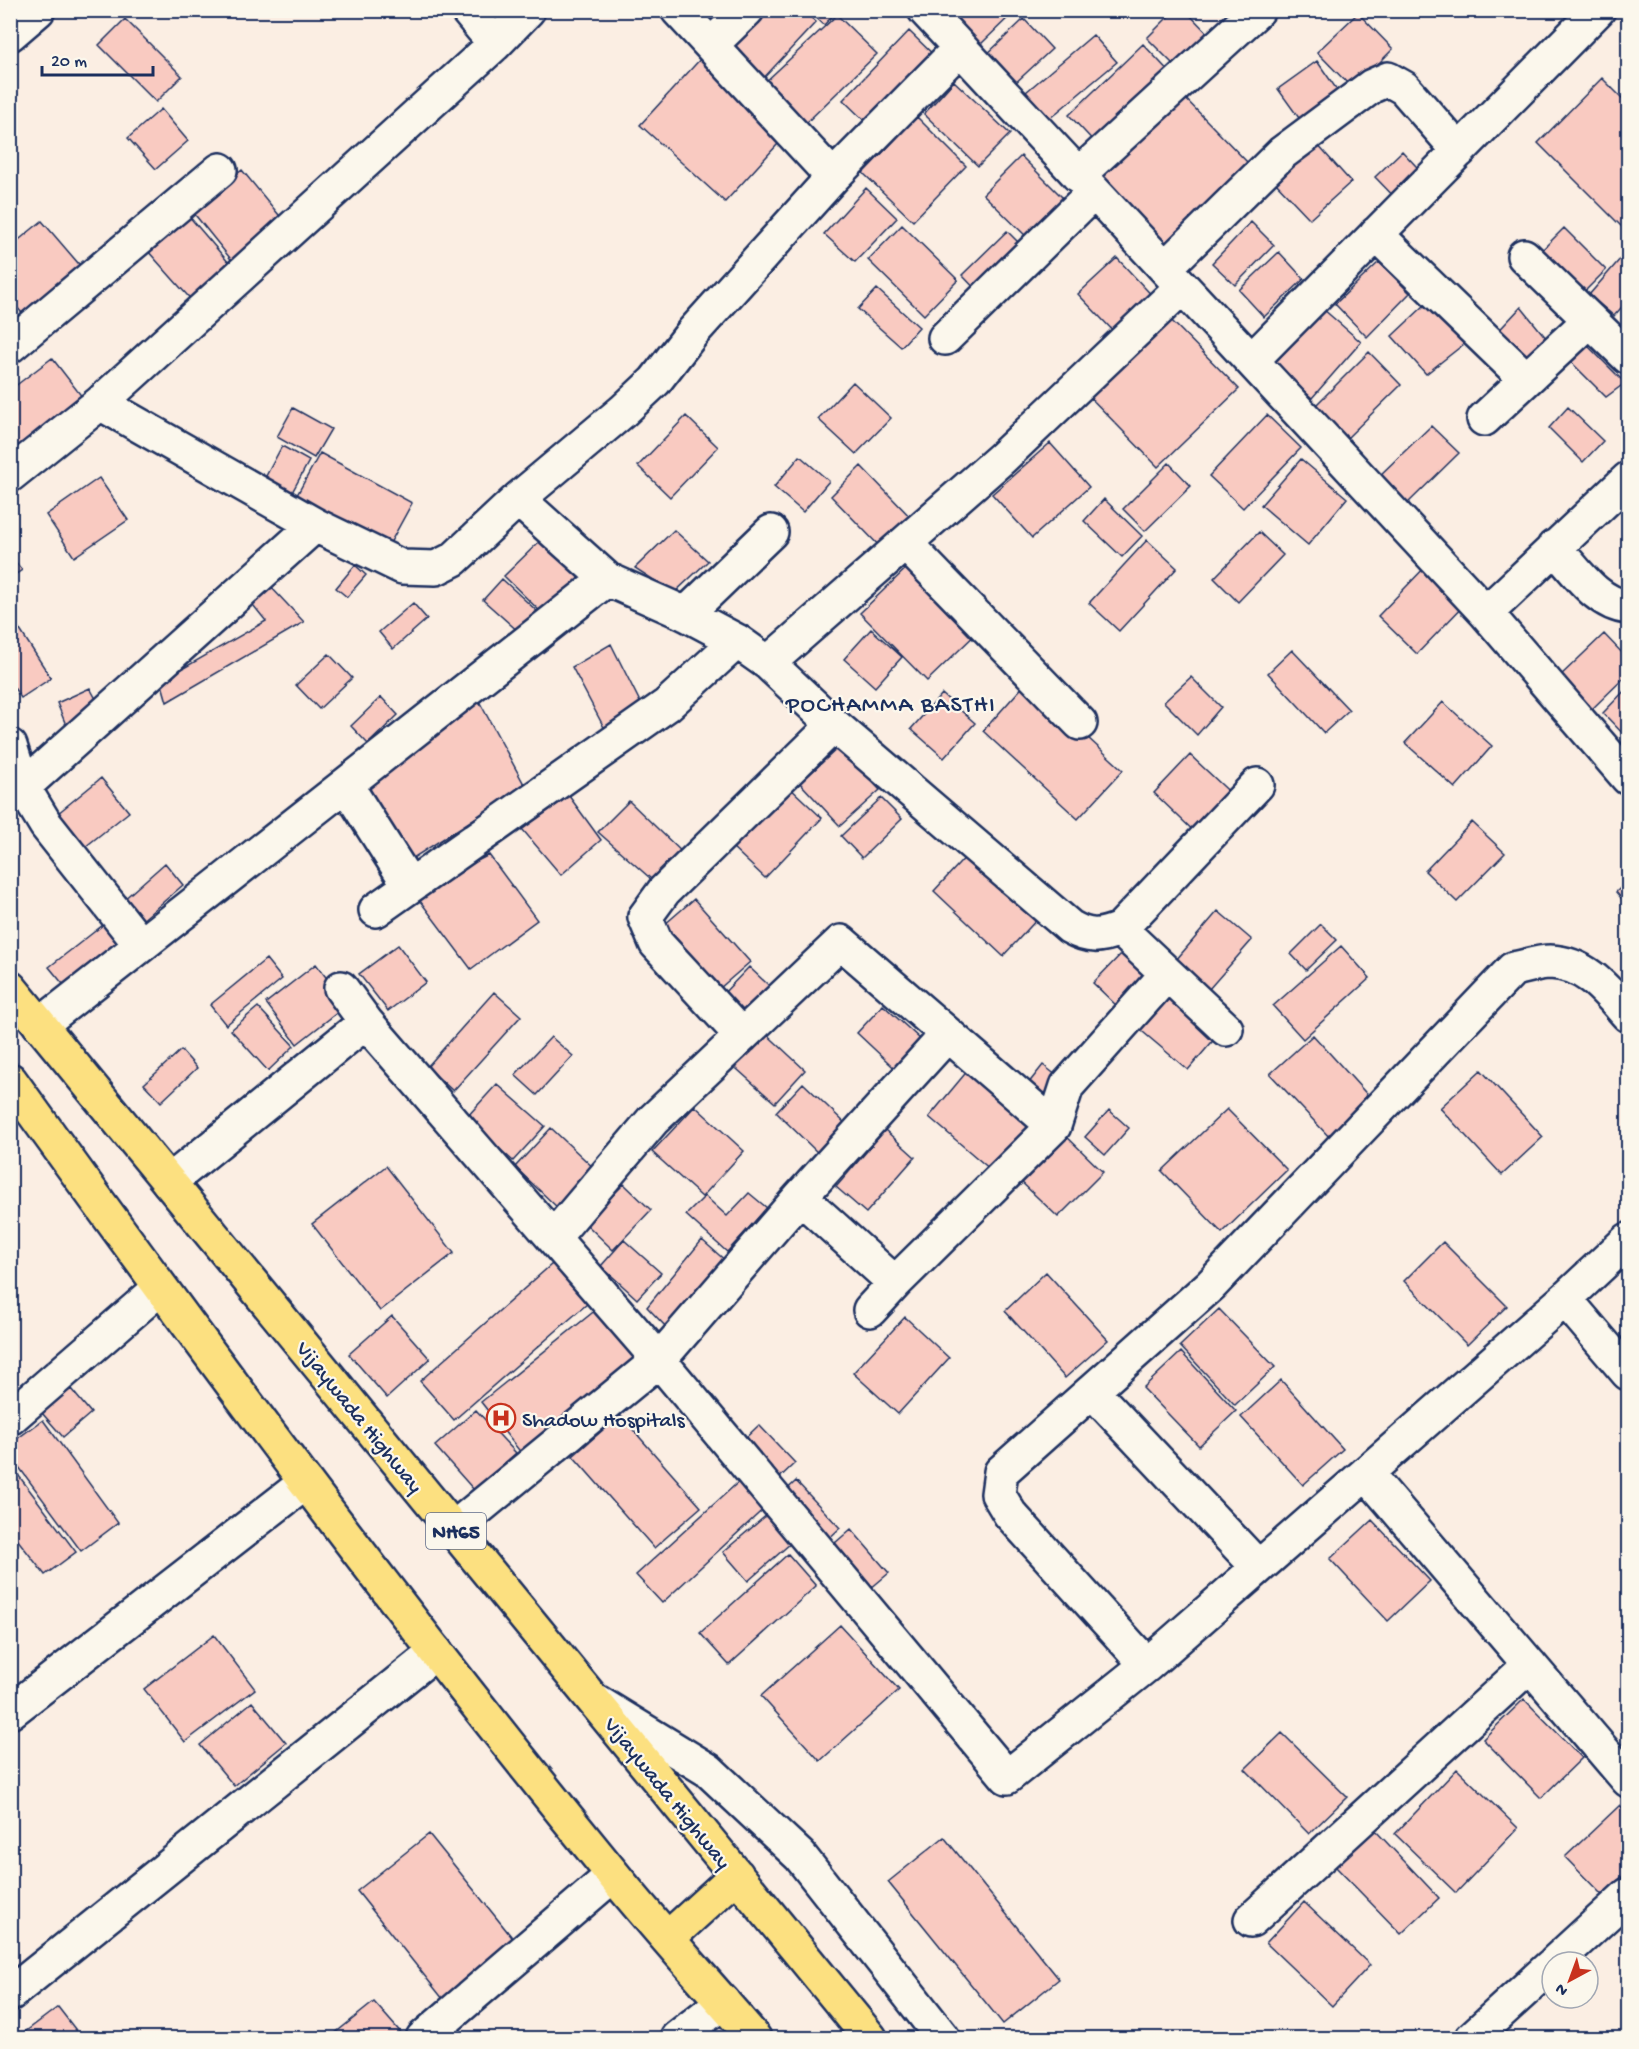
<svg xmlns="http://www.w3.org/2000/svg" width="1639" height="2049" viewBox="0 0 1639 2049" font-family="'Gochi Hand',sans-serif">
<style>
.building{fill:#f9cac1;stroke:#1b2f5e;stroke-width:1.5}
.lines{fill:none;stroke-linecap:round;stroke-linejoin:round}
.minor-casing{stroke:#1b2f5e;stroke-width:38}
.highway-casing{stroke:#1b2f5e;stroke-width:38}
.minor{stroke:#fbf7ec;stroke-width:33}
.highway{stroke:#fce080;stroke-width:33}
.labels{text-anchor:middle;stroke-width:4.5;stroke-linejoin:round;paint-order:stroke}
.shield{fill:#fbf7ec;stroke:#5e6b89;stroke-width:1.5}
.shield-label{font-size:21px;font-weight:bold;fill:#1b2f5e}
.street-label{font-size:22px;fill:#1b2f5e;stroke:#fbf7ec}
.poi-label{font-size:22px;fill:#1b2f5e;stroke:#fbf7ec;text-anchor:start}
.neighbourhood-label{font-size:24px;letter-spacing:1.5px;fill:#1b2f5e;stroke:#fbf7ec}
</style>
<rect width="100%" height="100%" fill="#fbeee3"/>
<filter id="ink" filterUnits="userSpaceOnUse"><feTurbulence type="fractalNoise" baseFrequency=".0167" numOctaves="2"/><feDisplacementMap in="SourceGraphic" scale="12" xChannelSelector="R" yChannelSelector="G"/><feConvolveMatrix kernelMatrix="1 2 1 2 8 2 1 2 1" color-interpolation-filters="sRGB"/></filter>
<g filter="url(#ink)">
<!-- building -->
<path class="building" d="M 689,10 L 733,10 L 711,32 Z
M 765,10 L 802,10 L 816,22 L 760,82 L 726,47 Z
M 808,10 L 838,10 L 824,25 Z
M 960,10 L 1016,10 L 981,44 L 954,17 Z
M 1175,10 L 1185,10 L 1214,40 L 1182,73 L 1147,38 Z
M 1358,13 L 1393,49 L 1353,89 L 1317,52 Z
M 837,15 L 877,54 L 803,126 L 762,85 Z
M 125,19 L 182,76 L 156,102 L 99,45 Z
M 1024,19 L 1052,49 L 1012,86 L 984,57 Z
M 909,31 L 942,63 L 875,131 L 843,100 Z
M 1093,35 L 1117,62 L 1049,119 L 1026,92 Z
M 1143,44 L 1175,78 L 1100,148 L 1069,115 Z
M 704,55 L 788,133 L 725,202 L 640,125 Z
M 1317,61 L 1342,97 L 1304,125 L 1278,89 Z
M 1602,78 L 1628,104 L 1628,233 L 1538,143 Z
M 954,81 L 1010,134 L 978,166 L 924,114 Z
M 1178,91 L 1249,164 L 1160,251 L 1089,179 Z
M 161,109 L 188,141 L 156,169 L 128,138 Z
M 917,117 L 966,166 L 913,221 L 863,173 Z
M 1316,143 L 1351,182 L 1310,219 L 1274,181 Z
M 1402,151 L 1429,180 L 1403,206 L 1375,177 Z
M 1021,156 L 1071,206 L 1034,244 L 983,194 Z
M 242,170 L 288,226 L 238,268 L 192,211 Z
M 866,188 L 897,218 L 855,262 L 824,234 Z
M 188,215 L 235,270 L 195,304 L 147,250 Z
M 42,221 L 84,270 L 27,319 L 10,299 L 10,247 Z
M 1251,222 L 1274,245 L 1235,285 L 1212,263 Z
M 902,225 L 958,280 L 924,315 L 868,260 Z
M 1564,228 L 1606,270 L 1578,298 L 1536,256 Z
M 1007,231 L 1026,250 L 981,295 L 962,275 Z
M 1628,250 L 1628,300 L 1614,316 L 1589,295 Z
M 1279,252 L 1304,279 L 1264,317 L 1239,290 Z
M 1117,258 L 1158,302 L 1120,338 L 1078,294 Z
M 1379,262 L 1410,293 L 1367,337 L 1335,304 Z
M 877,289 L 919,327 L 901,347 L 858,309 Z
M 1425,305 L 1464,344 L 1426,374 L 1392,336 Z
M 10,307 L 24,324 L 10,335 Z
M 1521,307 L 1551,344 L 1522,369 L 1491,339 Z
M 1323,309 L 1361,342 L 1312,398 L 1274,364 Z
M 1164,313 L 1239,389 L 1158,467 L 1084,391 Z
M 1587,345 L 1625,383 L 1606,397 L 1569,360 Z
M 1369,352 L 1401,385 L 1345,440 L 1313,408 Z
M 52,358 L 90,407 L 27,456 L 10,435 L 10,390 Z
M 853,382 L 891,418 L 856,454 L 818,419 Z
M 1568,407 L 1603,441 L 1583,462 L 1549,428 Z
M 293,408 L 331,429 L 314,458 L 277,437 Z
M 1267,415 L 1301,448 L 1243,508 L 1209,476 Z
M 686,416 L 718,447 L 670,497 L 638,466 Z
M 1431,426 L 1459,453 L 1406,505 L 1378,477 Z
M 1050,443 L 1089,487 L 1032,538 L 992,494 Z
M 282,446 L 309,461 L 284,507 L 257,493 Z
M 320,453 L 412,503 L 383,556 L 291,506 Z
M 800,456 L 829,481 L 803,512 L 774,487 Z
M 1301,459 L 1347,498 L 1308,545 L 1261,505 Z
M 1169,463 L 1191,486 L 1145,531 L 1123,509 Z
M 861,466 L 917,524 L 886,553 L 831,496 Z
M 99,478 L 128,520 L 74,557 L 46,515 Z
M 1104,499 L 1142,536 L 1122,557 L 1084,521 Z
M 674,530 L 708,561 L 674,593 L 635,568 Z
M 1259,532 L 1283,555 L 1238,602 L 1214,578 Z
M 543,538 L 586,582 L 548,619 L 504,576 Z
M 1147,540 L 1177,568 L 1119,631 L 1089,603 Z
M 10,555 L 22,570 L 10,578 Z
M 916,559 L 983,627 L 927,681 L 860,613 Z
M 1429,563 L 1468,601 L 1417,654 L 1378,616 Z
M 355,565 L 366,575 L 347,597 L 336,588 Z
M 502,579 L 539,613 L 520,633 L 483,600 Z
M 270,586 L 304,622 L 167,702 L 161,681 L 266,621 L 249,600 Z
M 413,603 L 427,619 L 393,649 L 379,632 Z
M 18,627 L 51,678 L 21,698 L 10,682 L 10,632 Z
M 871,629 L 902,657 L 875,687 L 844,659 Z
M 1604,634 L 1628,659 L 1628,674 L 1590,711 L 1558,678 Z
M 611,644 L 644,710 L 608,735 L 572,667 Z
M 1292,650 L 1349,710 L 1324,733 L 1268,673 Z
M 329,654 L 352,678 L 319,709 L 296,685 Z
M 1191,677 L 1221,707 L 1197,735 L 1164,702 Z
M 1027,682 L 1123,770 L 1078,819 L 983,731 Z
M 1628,687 L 1628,739 L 1603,713 Z
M 90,688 L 102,710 L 66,725 L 57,703 Z
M 942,694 L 975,723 L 944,758 L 911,729 Z
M 381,697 L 398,715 L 368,744 L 351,726 Z
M 479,701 L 525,786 L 410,860 L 365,780 Z
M 1443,702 L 1492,746 L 1455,788 L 1405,743 Z
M 839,747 L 880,790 L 840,826 L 800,783 Z
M 1190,755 L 1239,801 L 1202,839 L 1154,793 Z
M 101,778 L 129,812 L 80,851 L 52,818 Z
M 788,786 L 822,818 L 765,878 L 731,846 Z
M 569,796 L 601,840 L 561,875 L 522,829 Z
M 881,798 L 902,819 L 862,858 L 841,836 Z
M 629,801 L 686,856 L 659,886 L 598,832 Z
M 1472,822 L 1505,853 L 1457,902 L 1425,871 Z
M 971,851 L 1041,915 L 1003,956 L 934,891 Z
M 489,855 L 537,920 L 471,969 L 414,893 Z
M 165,863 L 183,885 L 140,922 L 122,901 Z
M 1628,881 L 1628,906 L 1616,892 Z
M 694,899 L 750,962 L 720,988 L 664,925 Z
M 1218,911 L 1252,940 L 1209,989 L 1176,960 Z
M 112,918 L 126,936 L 63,984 L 49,967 Z
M 1321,924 L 1337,940 L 1306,970 L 1291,954 Z
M 398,945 L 426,982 L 388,1011 L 359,974 Z
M 1341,946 L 1370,978 L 1303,1039 L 1273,1006 Z
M 1122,953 L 1149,978 L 1119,1008 L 1093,983 Z
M 266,959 L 282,979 L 226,1025 L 210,1005 Z
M 316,964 L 347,1005 L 297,1044 L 266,1003 Z
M 749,967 L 778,994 L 749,1025 L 720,997 Z
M 494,992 L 521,1016 L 453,1091 L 427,1067 Z
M 1166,993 L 1217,1036 L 1188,1070 L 1137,1027 Z
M 883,1005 L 932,1050 L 905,1078 L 857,1033 Z
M 258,1007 L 294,1046 L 268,1071 L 231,1030 Z
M 759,1027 L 805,1070 L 775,1103 L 728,1061 Z
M 1313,1035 L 1373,1101 L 1331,1139 L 1270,1074 Z
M 551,1037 L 573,1056 L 537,1095 L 515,1075 Z
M 181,1050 L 197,1068 L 161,1102 L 144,1084 Z
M 1043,1065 L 1061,1079 L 1041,1103 L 1024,1089 Z
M 969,1069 L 1031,1123 L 991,1170 L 929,1117 Z
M 1481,1070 L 1543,1137 L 1502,1175 L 1440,1108 Z
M 803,1083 L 849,1127 L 821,1156 L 776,1112 Z
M 497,1084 L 545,1126 L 513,1161 L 466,1118 Z
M 695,1106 L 744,1151 L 702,1197 L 652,1152 Z
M 1227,1109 L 1287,1170 L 1222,1233 L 1162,1171 Z
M 1109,1110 L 1129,1128 L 1105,1155 L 1085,1137 Z
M 551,1128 L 597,1171 L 560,1210 L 515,1167 Z
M 885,1130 L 915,1157 L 866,1213 L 836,1187 Z
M 1061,1131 L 1103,1172 L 1058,1217 L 1016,1177 Z
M 386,1166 L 454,1253 L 380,1311 L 312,1224 Z
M 624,1184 L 651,1210 L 613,1250 L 585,1223 Z
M 749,1193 L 767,1208 L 727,1252 L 686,1215 L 705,1196 L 727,1216 Z
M 624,1240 L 661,1273 L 637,1299 L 601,1266 Z
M 702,1240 L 727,1262 L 670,1331 L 647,1307 Z
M 1443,1242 L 1507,1306 L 1467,1345 L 1404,1281 Z
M 552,1264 L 587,1304 L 454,1420 L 420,1381 Z
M 1046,1272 L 1108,1340 L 1065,1378 L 1005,1311 Z
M 597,1309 L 638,1360 L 522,1454 L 481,1402 Z
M 1219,1309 L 1275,1367 L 1235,1405 L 1180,1346 Z
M 392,1316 L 430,1359 L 387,1398 L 349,1354 Z
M 905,1317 L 949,1358 L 898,1414 L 853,1373 Z
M 1181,1352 L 1236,1411 L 1199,1446 L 1143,1388 Z
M 1281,1380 L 1343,1449 L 1303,1485 L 1241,1417 Z
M 71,1389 L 91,1413 L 63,1437 L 42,1413 Z
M 476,1410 L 516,1453 L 474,1490 L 435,1446 Z
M 620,1415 L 701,1507 L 654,1548 L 573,1456 Z
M 43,1420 L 118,1523 L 81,1551 L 10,1455 L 10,1444 Z
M 759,1425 L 795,1463 L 773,1484 L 737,1446 Z
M 10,1464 L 76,1552 L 45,1575 L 10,1530 Z
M 745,1476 L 770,1503 L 662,1603 L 636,1575 Z
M 796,1481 L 840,1528 L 822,1545 L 778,1498 Z
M 775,1508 L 800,1535 L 748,1581 L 723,1552 Z
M 1372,1520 L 1430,1581 L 1388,1621 L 1330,1559 Z
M 851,1529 L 889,1573 L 864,1594 L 827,1550 Z
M 788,1554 L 816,1586 L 729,1665 L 700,1633 Z
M 840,1625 L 899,1690 L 820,1761 L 761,1696 Z
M 214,1635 L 255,1689 L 185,1742 L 144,1689 Z
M 1524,1699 L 1582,1758 L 1541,1798 L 1483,1739 Z
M 252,1702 L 286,1743 L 234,1786 L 200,1745 Z
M 1282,1733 L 1347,1797 L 1309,1834 L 1245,1769 Z
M 1457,1769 L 1518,1828 L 1456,1893 L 1395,1834 Z
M 1620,1805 L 1628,1814 L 1628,1871 L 1602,1895 L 1565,1857 Z
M 1374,1829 L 1439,1898 L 1401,1934 L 1335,1866 Z
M 429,1834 L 515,1941 L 443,1999 L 357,1891 Z
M 944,1837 L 1059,1979 L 1003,2024 L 888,1882 Z
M 1304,1902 L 1370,1965 L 1332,2006 L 1266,1943 Z
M 374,2002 L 403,2035 L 399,2038 L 329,2038 Z
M 58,2007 L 82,2038 L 17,2038 Z"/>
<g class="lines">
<!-- minor casing -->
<g class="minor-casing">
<path id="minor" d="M 467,10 L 495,44
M 678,10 L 833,177
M 925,10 L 1486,613 L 1628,778
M 10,34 L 38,10
M 711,45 L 747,10
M 1078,175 L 1258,10
M 1376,234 L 1525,378
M 1524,256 L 1628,357
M 1165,268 L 1282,153 L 1372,86 L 1388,79 L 1404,88 L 1459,151
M 945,338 L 1094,192
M 10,346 L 220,170
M 1252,360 L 1598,10
M 100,403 L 315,525 L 402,567 L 436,568 L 454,559 L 518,499 L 607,579
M 1484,419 L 1590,320
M 10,475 L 100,403 L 495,44 L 528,10
M 518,499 L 623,411 L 655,381 L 693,332 L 833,177 L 959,49
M 905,543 L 1080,723
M 1554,547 C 1575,569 1596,604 1628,607
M 1486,613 L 1628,479
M 686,614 L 771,532
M 768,663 L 1002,458 L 1182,287
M 10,746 L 23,787 L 46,825 L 141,945
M 346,785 L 410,886
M 23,787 L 315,525
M 376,910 L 667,705 L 737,641
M 1120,929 L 1226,1029
M 341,988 L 366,1022 L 659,1360 L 1007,1777 L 1147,1665 L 1565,1299 L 1628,1240
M 40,1025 L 607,579 L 686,614 L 737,641 L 768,663 L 834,725 L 1070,927 C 1089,938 1100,937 1120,929 L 1257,785
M 742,1036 L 656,943 L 645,917 L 664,891 L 834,725
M 169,1182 L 366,1022
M 800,1197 L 895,1283 L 870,1310
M 553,1238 L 653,1120 L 841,942 L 1054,1126
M 895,1283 L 1054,1126 L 1067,1086 L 1167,974
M 1565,1299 L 1628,1373
M 1092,1391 L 1258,1567
M 10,1418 L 160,1288
M 1366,1473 L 1628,1780
M 453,1529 L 659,1360 L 800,1197 L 947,1035
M 1147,1665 L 1010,1514 L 998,1494 L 1001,1472 L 1211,1285 L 1513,969 C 1525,967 1538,962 1550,962 C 1586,963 1607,991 1628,1015
M 597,1702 L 708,1770 L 800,1856 L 943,2038
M 10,1712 L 305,1483
M 1251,1920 L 1530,1665
M 1555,1962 L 1628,1895
M 10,1994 L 436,1652
M 423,2038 L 613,1875
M 677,2038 L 723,2002
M 1472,2038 L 1552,1965"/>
</g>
<!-- highway casing -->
<g class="highway-casing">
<path id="highway" d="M 10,988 L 870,2038
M 10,1080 C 204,1349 401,1615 611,1872 C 657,1929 707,1983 754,2038
M 668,1938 L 737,1875"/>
</g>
<!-- minor -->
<use href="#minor" class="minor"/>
<!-- highway -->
<use href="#highway" class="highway"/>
</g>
</g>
<!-- icons -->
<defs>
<g id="hospital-ring" transform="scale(1.5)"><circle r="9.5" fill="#fbf7ec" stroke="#c8321e" stroke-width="1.5"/><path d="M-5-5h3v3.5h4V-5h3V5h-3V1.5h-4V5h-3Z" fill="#c8321e"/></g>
</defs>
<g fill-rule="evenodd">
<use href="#hospital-ring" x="501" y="1418"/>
</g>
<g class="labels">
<!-- shield labels -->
<rect class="shield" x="426" y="1513" width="60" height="36" rx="4.5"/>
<g class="shield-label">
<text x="456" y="1538">NH65</text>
</g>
<!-- street labels -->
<g class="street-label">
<text transform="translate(361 1416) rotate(51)" y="8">Vijaywada Highway</text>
<text transform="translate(669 1792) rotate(51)" y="8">Vijaywada Highway</text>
</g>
<!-- poi labels -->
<g class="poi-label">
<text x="522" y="1426">Shadow Hospitals</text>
</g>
<!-- neighbourhood labels -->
<g class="neighbourhood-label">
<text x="891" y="711">POCHAMMA BASTHI</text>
</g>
</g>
<!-- margin -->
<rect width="1639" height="2049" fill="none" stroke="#fbf7ec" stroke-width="36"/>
<rect x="18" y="18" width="1603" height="2013" fill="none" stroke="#1b2f5e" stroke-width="2" filter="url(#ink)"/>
<!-- north arrow -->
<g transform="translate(1570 1980) rotate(221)"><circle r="28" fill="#fbf7ec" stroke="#a1a7b3" stroke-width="1.5"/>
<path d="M0-4.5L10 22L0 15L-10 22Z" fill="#c8321e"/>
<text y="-9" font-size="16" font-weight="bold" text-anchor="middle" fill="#1b2f5e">N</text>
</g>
<!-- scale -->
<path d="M42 66v9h111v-9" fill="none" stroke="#1b2f5e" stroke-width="3"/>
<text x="51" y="66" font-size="18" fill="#1b2f5e" stroke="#fbf7ec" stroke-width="4.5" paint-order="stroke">20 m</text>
</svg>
